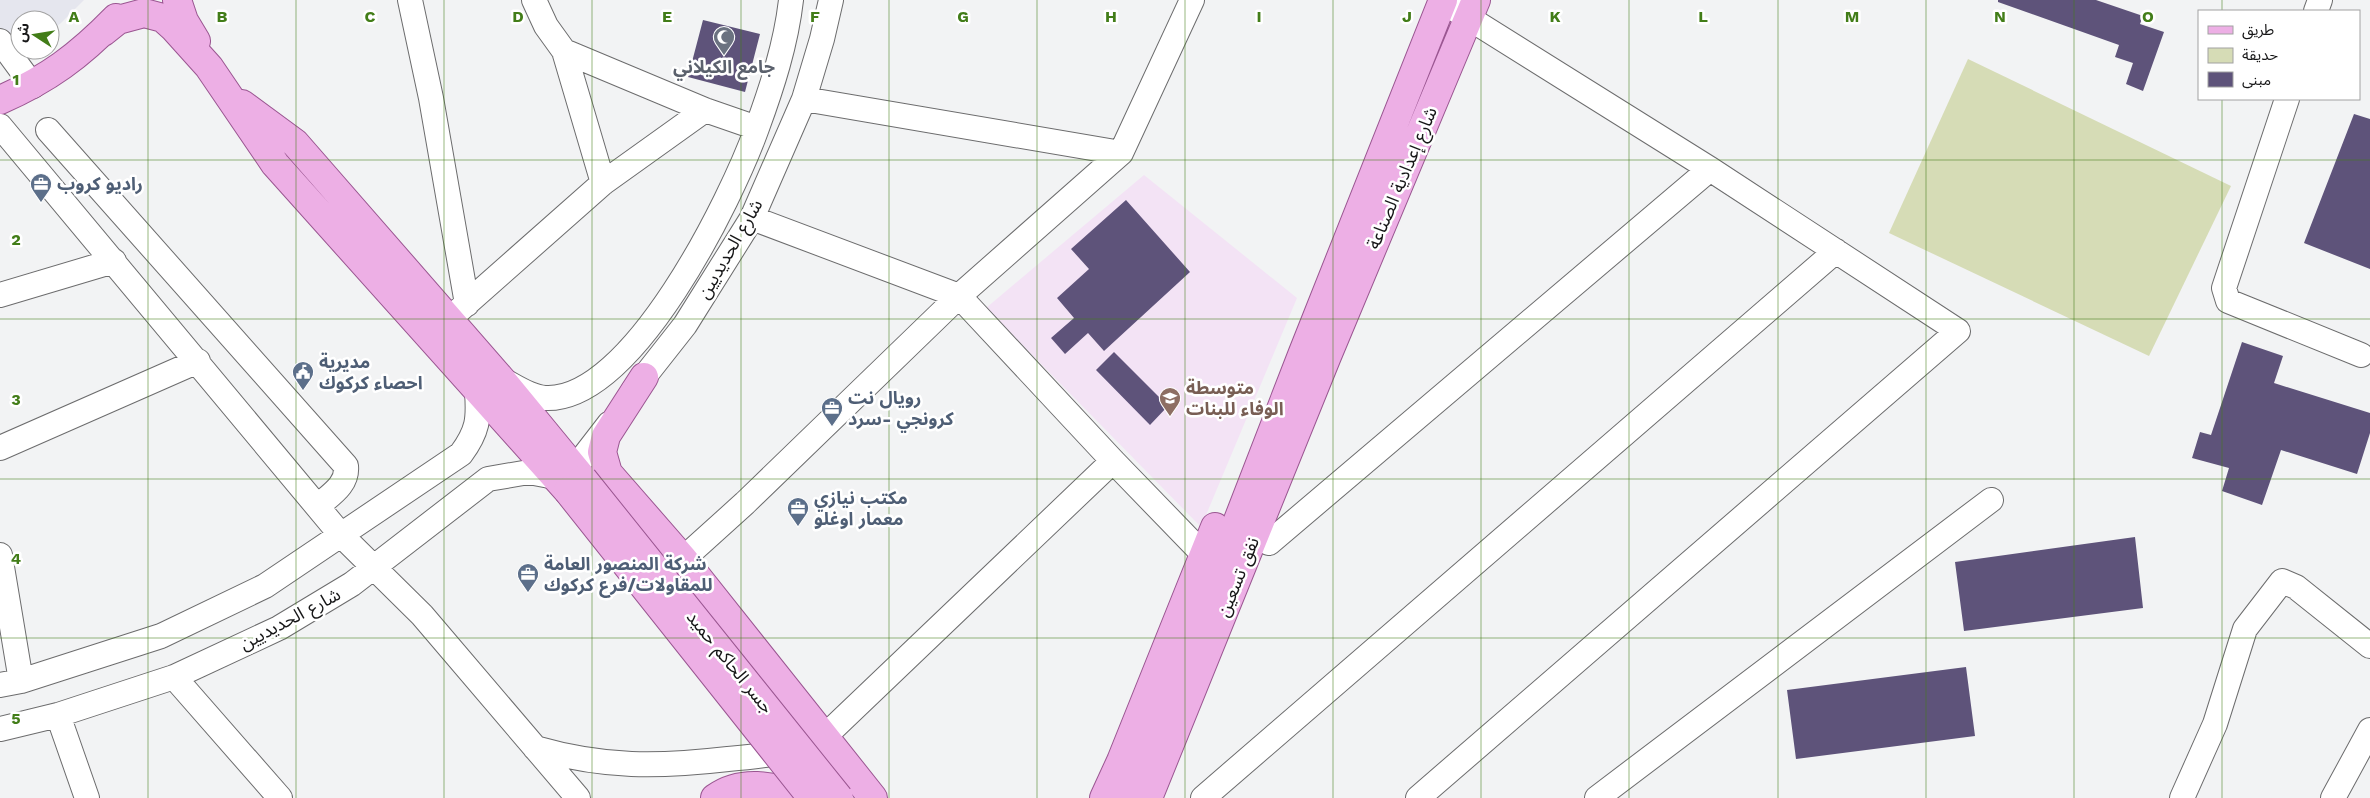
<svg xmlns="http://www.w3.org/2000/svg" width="2370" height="798" viewBox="0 0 2370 798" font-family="'Work Sans','Noto Sans Arabic',sans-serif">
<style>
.built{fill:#e5e6ee}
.education{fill:#f3e3f5}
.green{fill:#d6dcb6}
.building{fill:#5e537a}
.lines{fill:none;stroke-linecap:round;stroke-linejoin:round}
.minor-casing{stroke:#6c6c6d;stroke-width:26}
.major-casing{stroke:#9a5691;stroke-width:30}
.minor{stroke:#fff;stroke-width:24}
.major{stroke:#edafe5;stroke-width:28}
.major-bridge-casing{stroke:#9a5691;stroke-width:30;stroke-linecap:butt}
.major-bridge{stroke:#edafe5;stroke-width:28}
.grid{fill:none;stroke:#427d18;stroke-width:1;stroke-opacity:0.55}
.labels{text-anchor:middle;stroke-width:5;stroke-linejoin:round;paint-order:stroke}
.worship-label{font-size:18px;font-weight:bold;fill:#5b616d;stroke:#fff}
.street-label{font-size:18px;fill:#161617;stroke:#fff}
.service-label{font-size:18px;font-weight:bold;fill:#4e5e75;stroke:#fff;text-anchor:start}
.education-label{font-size:18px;font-weight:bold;fill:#785e54;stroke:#fff;text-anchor:start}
.grid-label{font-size:16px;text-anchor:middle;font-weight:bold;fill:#427d18;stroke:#fff;stroke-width:5;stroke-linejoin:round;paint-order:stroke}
</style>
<rect width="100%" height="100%" fill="#f2f3f4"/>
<!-- built -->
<path class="built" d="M 0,0 L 84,0 L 61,23 L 50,31 L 50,20 L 20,20 L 22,50 L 0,61 Z"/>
<!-- education -->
<path class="education" d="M 1144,175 L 1297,298 L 1201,527 L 986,308 Z"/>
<!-- green -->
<path class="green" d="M 1968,59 L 2231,186 L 2149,356 L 1889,233 Z"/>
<!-- building -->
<path class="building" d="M 1998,0 L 2096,0 L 2143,16 L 2140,24 L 2164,32 L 2143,91 L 2126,84 L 2133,63 L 2115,57 L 2119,45 L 1998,2 Z
M 703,20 L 760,34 L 745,92 L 688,77 Z
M 2354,114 L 2370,119 L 2370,269 L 2304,243 Z
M 1126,200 L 1190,272 L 1104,351 L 1088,333 L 1065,354 L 1051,338 L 1074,318 L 1057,298 L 1089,269 L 1071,249 Z
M 2242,342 L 2283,356 L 2274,383 L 2370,413 L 2370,433 L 2357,474 L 2281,450 L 2262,505 L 2222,491 L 2229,468 L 2192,458 L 2200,432 L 2211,435 Z
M 1114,352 L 1168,406 L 1150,425 L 1096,370 Z
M 2135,537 L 2143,608 L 1964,631 L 1955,562 Z
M 1966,667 L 1975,736 L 1796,759 L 1787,690 Z"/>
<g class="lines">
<!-- minor casing -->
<g class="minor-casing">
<path id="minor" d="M 410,0 L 431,98 L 467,304
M 534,0 L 546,26 L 564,51 L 705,110 L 757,128
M 2316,11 L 2320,0
M 0,41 L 33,86
M 564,51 L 603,183
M 804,99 L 1121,153
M 2287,99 L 2224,288 L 2228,301 L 2361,355
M 0,126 L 341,535 L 422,615 L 578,798
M 48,130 L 346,466 C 348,485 330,495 318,506
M 752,218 L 959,296 L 1113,461 L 1204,555
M 0,295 L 114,261
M 448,320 L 603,183 L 705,110
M 503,380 C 516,387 530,397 545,398 C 632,403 732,198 757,128 C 772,87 786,44 791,0
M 633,391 L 685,325 L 752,218 L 804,99 L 822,39 L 831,0
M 0,448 L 198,361
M 575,468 L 609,424
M 1269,543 L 1710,169
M 0,555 L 21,681
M 683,559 L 745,503 L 959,296 L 1121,153 L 1192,0
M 174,677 L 280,798
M 0,685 L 21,681 L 161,636 L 265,586 L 461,454 C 478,431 479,419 477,392
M 58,715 L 87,798
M 0,729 L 58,715 L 174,677 L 279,628 L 352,584 L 488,479 L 529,472 L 555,477
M 535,748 C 605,768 658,767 728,759 C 763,756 793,753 824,737 L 1113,461
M 1203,798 L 1836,251
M 1418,798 L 1958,331 L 1710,169 L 1440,0
M 1597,798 L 1991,500
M 2182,798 L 2215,724 L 2245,629 L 2282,581 L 2296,587 L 2370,646
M 2333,798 L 2370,730"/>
</g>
<!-- major casing -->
<g class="major-casing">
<path id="major" d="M 177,0 L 184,21 L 196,41
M 103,32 L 118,20 L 144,13 L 163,18 L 173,27 L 209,67 L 275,164 L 568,491
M 0,100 C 48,79 79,56 116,18
M 242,104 L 295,143 L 500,378 L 583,479
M 644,377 L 606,436 L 602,452 L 608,473 L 683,559 L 873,798
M 715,798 C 740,780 774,784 801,798
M 1104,798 L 1121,761 L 1215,527
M 1127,798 L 1175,683 L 1302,355 L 1443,0
M 1148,798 L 1327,356 L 1476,0"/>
</g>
<!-- minor -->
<use href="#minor" class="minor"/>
<!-- major -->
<use href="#major" class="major"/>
<!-- major-bridge casing -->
<g class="major-bridge-casing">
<path id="major-bridge" d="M 583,479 L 839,798
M 568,491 L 812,798"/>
</g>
<!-- major-bridge -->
<use href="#major-bridge" class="major-bridge"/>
</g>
<!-- grid -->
<path class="grid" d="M 148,0 L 148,798M 296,0 L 296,798M 444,0 L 444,798M 592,0 L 592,798M 741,0 L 741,798M 889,0 L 889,798M 1037,0 L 1037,798M 1185,0 L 1185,798M 1333,0 L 1333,798M 1481,0 L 1481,798M 1629,0 L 1629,798M 1778,0 L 1778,798M 1926,0 L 1926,798M 2074,0 L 2074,798M 2222,0 L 2222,11M 2222,99 L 2222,798M 0,160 L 2370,160M 0,319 L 2370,319M 0,479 L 2370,479M 0,638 L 2370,638"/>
<!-- icons -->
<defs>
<g id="mosque-pin" transform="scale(1.125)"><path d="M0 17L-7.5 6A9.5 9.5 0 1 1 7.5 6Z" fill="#6b7280" stroke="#fff"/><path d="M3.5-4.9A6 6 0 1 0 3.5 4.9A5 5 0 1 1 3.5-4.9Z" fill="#fff"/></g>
<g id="office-pin" transform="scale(1.125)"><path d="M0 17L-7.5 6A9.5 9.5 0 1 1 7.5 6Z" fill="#5c6f8a" stroke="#fff"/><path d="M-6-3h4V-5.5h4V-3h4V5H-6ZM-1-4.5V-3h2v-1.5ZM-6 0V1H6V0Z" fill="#fff"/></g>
<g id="civic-pin" transform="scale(1.125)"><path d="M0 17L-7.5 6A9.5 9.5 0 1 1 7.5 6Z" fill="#5c6f8a" stroke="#fff"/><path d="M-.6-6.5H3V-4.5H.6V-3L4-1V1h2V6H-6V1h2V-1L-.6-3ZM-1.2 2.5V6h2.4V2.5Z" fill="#fff"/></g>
<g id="school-pin" transform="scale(1.125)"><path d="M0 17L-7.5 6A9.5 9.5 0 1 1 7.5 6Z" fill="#8d6e63" stroke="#fff"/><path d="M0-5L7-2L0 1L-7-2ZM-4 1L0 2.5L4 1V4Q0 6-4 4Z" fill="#fff"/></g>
</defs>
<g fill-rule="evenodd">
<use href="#mosque-pin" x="724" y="37"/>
<use href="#office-pin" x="41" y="184"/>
<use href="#civic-pin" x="303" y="372"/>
<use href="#school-pin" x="1170" y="398"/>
<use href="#office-pin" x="832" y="408"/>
<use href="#office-pin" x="798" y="508"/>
<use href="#office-pin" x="528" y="574"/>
</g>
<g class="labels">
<!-- worship labels -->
<g class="worship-label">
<text x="724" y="73">جامع الكيلاني</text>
</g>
<!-- street labels -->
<g class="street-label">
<text transform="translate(1402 178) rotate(-67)" y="6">شارع إعدادية الصناعة</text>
<text transform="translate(730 249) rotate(-60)" y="6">شارع الحديديين</text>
<text transform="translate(1238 577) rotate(-68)" y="6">نفق تسعين</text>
<text transform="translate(290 619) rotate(-28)" y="6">شارع الحديديين</text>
<text transform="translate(730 662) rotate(51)" y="6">جسر الحاكم حميد</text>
</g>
<!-- service labels -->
<g class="service-label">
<text x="57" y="190">راديو كروب</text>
<text x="319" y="368">مديرية<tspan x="319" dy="21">احصاء كركوك</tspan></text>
<text x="848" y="404">رويال نت<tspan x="848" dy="21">كرونجي -سرد</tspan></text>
<text x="814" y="504">مكتب نيازي<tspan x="814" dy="21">معمار اوغلو</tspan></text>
<text x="544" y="570">شركة المنصور العامة<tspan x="544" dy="21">للمقاولات/فرع كركوك</tspan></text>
</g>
<!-- education labels -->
<g class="education-label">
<text x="1186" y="394">متوسطة<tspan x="1186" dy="21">الوفاء للبنات</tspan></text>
</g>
</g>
<g class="grid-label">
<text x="74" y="22">A</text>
<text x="222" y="22">B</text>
<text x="370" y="22">C</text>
<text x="518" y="22">D</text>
<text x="667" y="22">E</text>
<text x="815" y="22">F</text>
<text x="963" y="22">G</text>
<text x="1111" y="22">H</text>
<text x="1259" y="22">I</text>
<text x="1407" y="22">J</text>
<text x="1555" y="22">K</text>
<text x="1703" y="22">L</text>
<text x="1852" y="22">M</text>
<text x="2000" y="22">N</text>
<text x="2148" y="22">O</text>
<text x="16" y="85">1</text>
<text x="16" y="245">2</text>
<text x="16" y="405">3</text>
<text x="16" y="564">4</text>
<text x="16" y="724">5</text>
</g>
<!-- legend -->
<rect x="2198" y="10" width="162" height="90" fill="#ffffff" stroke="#a2a2a2"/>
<rect x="2208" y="26" width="25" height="8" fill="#edafe5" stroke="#a2a2a2"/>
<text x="2242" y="35" font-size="15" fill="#161617">طريق</text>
<rect x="2208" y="48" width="25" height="15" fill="#d6dcb6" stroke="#a2a2a2"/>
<text x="2242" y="60" font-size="15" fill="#161617">حديقة</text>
<rect x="2208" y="72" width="25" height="15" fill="#5e537a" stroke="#a2a2a2"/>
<text x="2242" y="85" font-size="15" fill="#161617">مبنى</text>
<!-- north arrow -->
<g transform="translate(35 35) rotate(282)"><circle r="24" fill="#ffffff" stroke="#a2a2a2"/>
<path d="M0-4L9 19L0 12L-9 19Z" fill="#427d18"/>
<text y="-8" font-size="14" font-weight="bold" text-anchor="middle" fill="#161617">ش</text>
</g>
</svg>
